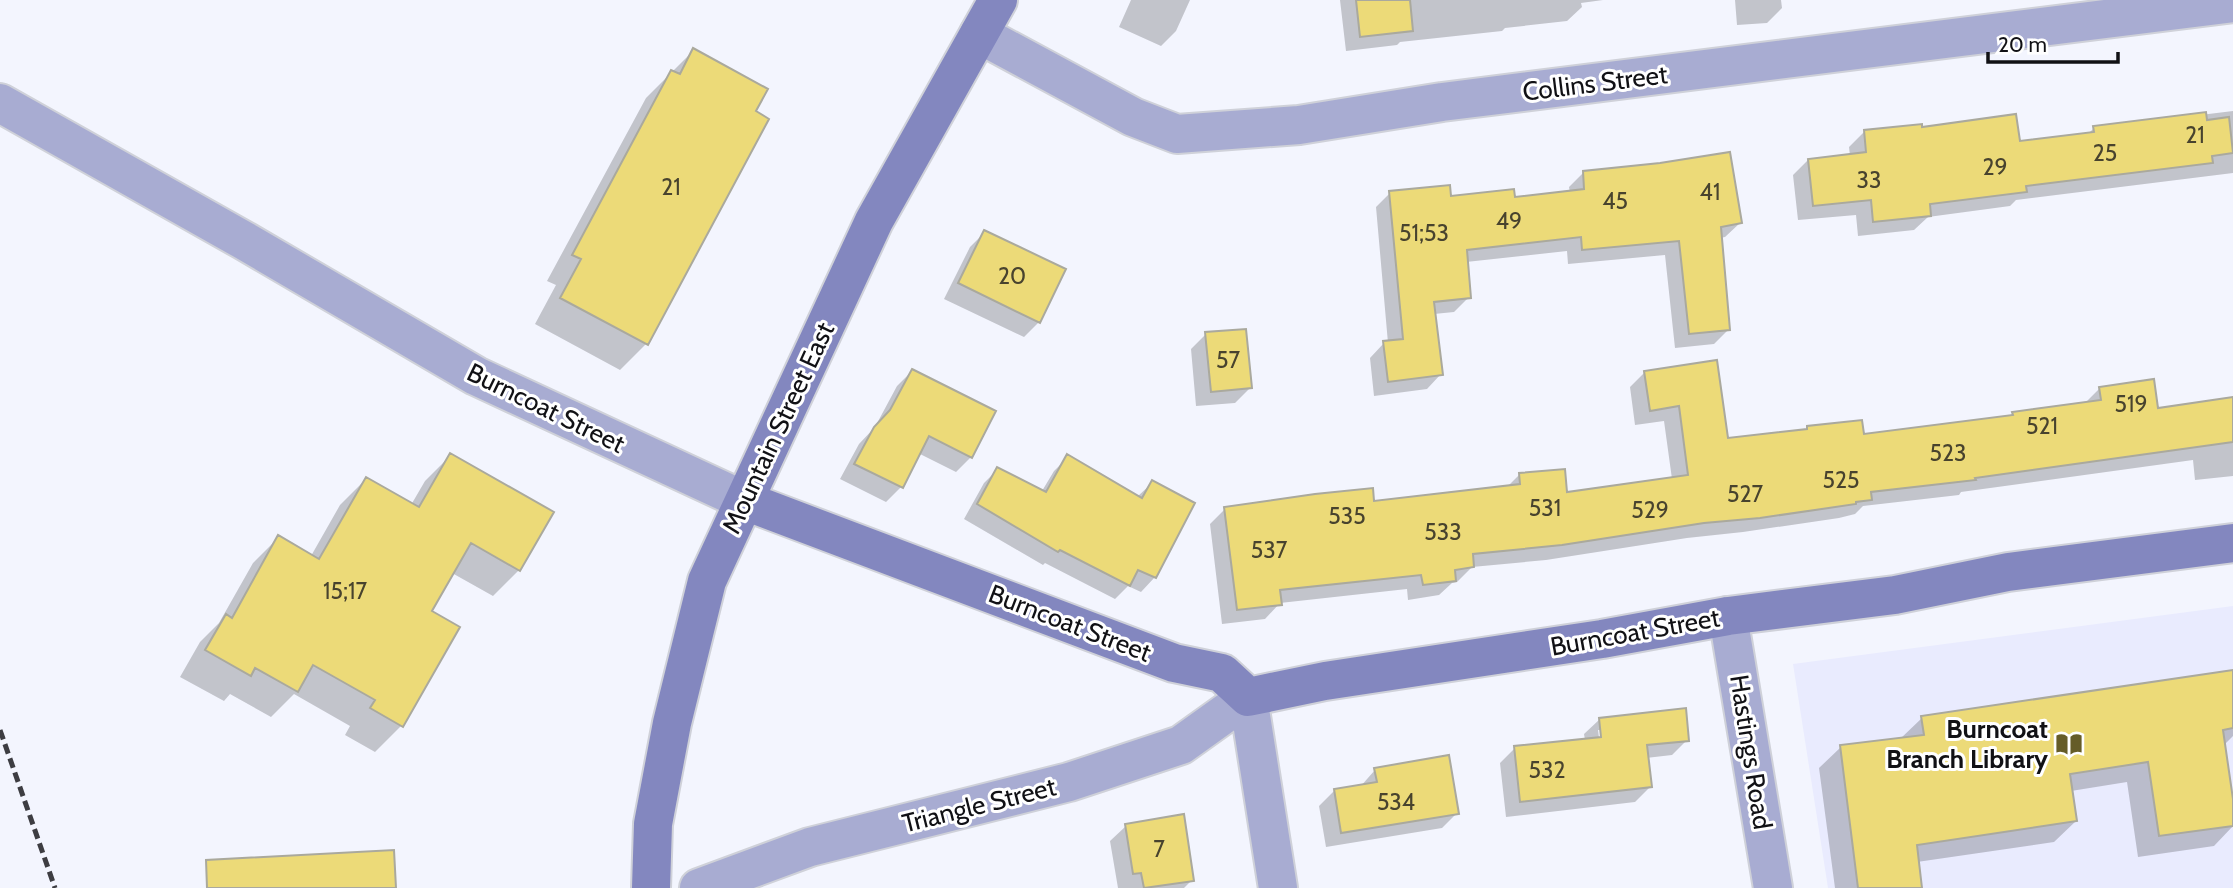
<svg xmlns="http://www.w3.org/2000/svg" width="2233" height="888" viewBox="0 0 2233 888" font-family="Cabin,sans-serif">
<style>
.built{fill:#e9ebfe}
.shadow{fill:#0003;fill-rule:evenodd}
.building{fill:#ecda78;stroke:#aaa99d;stroke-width:2}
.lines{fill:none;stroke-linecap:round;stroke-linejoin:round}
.minor-casing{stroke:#cfd1d9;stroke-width:42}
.tertiary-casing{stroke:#cfd1d9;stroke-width:42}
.secondary-casing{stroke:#cfd1d9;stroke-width:42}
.minor{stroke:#a8acd2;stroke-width:38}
.tertiary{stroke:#a8acd2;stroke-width:38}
.secondary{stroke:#8387bf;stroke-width:38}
.rail{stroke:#3d3d42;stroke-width:5;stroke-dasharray:10 5;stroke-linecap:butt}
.labels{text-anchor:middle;stroke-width:6;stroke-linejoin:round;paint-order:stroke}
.number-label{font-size:23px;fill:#48432e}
.street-label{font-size:26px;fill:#111115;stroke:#fff}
.poi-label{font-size:26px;font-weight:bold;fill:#111115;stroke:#fff;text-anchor:end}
</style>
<rect width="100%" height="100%" fill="#f3f5fe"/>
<!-- built -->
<path class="built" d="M 2233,606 L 2233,888 L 1828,888 L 1793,664 Z"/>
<!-- shadow -->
<path class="shadow" d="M 1131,0 L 1190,0 L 1176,31 L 1161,46 L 1119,27 Z
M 1340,0 L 1603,0 L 1581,3 L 1582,7 L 1567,21 L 1505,28 L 1502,31 L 1400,42 L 1397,45 L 1346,51 Z
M 1735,0 L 1781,0 L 1782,8 L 1767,23 L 1737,25 Z
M 693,51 L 646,344 L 620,370 L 535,324 L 556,285 L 547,281 L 646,98 Z
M 2233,111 L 2233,173 L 2016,200 L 2010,206 L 1928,217 L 1914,230 L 1858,236 L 1856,215 L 1798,220 L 1793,175 L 1808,160 L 1850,156 L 1849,147 L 1864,132 L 1921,129 L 2019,143 L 2087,135 L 2094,128 Z
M 1584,172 L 1740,223 L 1725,237 L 1720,238 L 1728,330 L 1714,344 L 1675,348 L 1665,255 L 1568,264 L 1567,251 L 1466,262 L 1469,297 L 1454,312 L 1434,314 L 1441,374 L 1427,389 L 1374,396 L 1370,358 L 1384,343 L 1388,343 L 1376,207 L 1390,193 L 1449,198 L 1514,199 L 1570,193 L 1569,187 Z
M 985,232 L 1039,322 L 1024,337 L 944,299 L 970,247 Z
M 1206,334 L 1250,388 L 1235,403 L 1196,406 L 1191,349 Z
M 912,371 L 971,457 L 956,472 L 918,453 L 901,487 L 886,502 L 840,479 L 859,444 L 875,427 L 897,386 Z
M 1645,372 L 1727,440 L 1805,431 L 1808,428 L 1862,436 L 2009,417 L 2013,413 L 2084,404 L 2099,389 L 2157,410 L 2233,399 L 2233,476 L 2195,480 L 2193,460 L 1961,492 L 1959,495 L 1863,506 L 1855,514 L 1839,518 L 1743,532 L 1687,538 L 1546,560 L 1472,567 L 1457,582 L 1452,583 L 1439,595 L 1408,600 L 1407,589 L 1280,603 L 1265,619 L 1222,624 L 1210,524 L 1225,509 L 1373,503 L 1507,487 L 1519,475 L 1566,494 L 1672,479 L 1664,421 L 1635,425 L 1630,387 Z
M 451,455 L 519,570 L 493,596 L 452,573 L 430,612 L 401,726 L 375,752 L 345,735 L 350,726 L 294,694 L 271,717 L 230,694 L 224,701 L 180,677 L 200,642 L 219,623 L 253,563 L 279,537 L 311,556 L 340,505 L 366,479 L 411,505 L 425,481 Z
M 1068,457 L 1137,497 L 1152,483 L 1155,577 L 1141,592 L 1128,586 L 1115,599 L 1045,563 L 1043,565 L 964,519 L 984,483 L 998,469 L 1042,491 L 1054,471 Z
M 2233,672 L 2233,736 L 2223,746 L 2233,811 L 2233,826 L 2214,846 L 2138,857 L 2127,782 L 2071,791 L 2076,821 L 2054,842 L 1917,862 L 1921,888 L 1835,888 L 1819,768 L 1841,747 L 1900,739 L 1922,718 Z
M 1600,719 L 1687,740 L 1672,755 L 1646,758 L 1650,787 L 1635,802 L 1506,817 L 1500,763 L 1515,748 L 1585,740 L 1584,734 ZM 1598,730 L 1602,730 L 1603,745 L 1600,746 Z
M 1375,770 L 1457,813 L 1442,828 L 1326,847 L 1319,806 L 1334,791 L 1360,787 Z
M 1126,826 L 1192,880 L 1184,888 L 1118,888 L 1110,841 Z"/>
<!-- building -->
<path class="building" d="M 1356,0 L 1410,0 L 1413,31 L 1360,37 Z
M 693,48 L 768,89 L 756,111 L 769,119 L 648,345 L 560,298 L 581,259 L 572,255 L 671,70 L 680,74 Z
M 2206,112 L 2207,120 L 2229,117 L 2233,153 L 2212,156 L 2213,163 L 2026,186 L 2027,192 L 1930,204 L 1931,216 L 1873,222 L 1871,200 L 1813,206 L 1808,159 L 1866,152 L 1864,130 L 1922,124 L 1922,127 L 2016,114 L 2020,141 L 2094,132 L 2093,126 Z
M 1730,152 L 1742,223 L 1721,227 L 1730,330 L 1689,334 L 1679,241 L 1582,250 L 1581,237 L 1467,250 L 1471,298 L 1434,302 L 1443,375 L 1388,382 L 1383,341 L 1403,339 L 1389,191 L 1450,185 L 1451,196 L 1514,189 L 1515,197 L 1584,189 L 1583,171 L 1660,163 Z
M 984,230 L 1066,269 L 1040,323 L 958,283 Z
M 1246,329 L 1252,388 L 1211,392 L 1205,332 Z
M 1717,360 L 1728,438 L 1807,429 L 1807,426 L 1862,420 L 1864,434 L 2013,415 L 2012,412 L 2101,400 L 2099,387 L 2154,379 L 2158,408 L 2233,397 L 2233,442 L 1975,478 L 1976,480 L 1871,492 L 1872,500 L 1856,502 L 1856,504 L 1760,518 L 1704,523 L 1562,545 L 1473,554 L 1474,567 L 1455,570 L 1456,581 L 1423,585 L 1421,575 L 1280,590 L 1282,605 L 1237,610 L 1224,507 L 1315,494 L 1373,488 L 1374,501 L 1520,484 L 1519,473 L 1565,469 L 1567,492 L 1688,475 L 1679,406 L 1650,411 L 1644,371 Z
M 912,369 L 996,411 L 972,458 L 929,436 L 903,488 L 854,464 L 874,427 L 890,410 Z
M 450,453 L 554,512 L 520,571 L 471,543 L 432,611 L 460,627 L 403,727 L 370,708 L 375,700 L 313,665 L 298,692 L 255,668 L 251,676 L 205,650 L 226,614 L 232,618 L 278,535 L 319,559 L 366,477 L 419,507 Z
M 1067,454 L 1142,498 L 1152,480 L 1195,503 L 1156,578 L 1138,570 L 1130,586 L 1060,550 L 1058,552 L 977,504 L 997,467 L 1046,492 Z
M 2233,670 L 2233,728 L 2223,730 L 2233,799 L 2233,826 L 2159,836 L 2148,762 L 2070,774 L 2077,821 L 1917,845 L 1922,888 L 1858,888 L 1840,745 L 1924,735 L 1921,716 Z
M 1686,708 L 1689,741 L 1647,745 L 1652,787 L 1520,802 L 1514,746 L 1601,737 L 1599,718 Z
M 1449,755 L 1459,814 L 1341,833 L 1334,789 L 1377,782 L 1374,768 Z
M 1184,814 L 1194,881 L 1144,888 L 1141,873 L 1133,874 L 1125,824 Z
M 394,850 L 396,888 L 207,888 L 206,860 Z"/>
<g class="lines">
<!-- minor casing -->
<g class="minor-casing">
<path id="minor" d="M 979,34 L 1133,117 L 1177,134 L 1299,125 L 1442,102 L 2233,3
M 1728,616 L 1773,888
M 699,888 L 810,847 L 1069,782 L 1181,745 L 1248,697 L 1278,888"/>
</g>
<!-- tertiary casing -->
<g class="tertiary-casing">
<path id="tertiary" d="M 0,103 L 243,240 L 476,376 L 745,501"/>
</g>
<!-- secondary casing -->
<g class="secondary-casing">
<path id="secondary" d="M 745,501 L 1174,663 L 1222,673 L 1248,697 L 1325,681 L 1602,639 L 1728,616 L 1895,595 L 2008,572 L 2233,543
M 651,888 L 653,824 L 672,723 L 707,581 L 874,221 L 998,0"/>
</g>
<!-- minor -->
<use href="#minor" class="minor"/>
<!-- tertiary -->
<use href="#tertiary" class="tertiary"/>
<!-- secondary -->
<use href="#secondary" class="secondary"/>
<!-- rail -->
<path class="rail" d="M 0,730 L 55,888"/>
</g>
<!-- icons -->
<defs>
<g id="library-bare" transform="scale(2.1)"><path d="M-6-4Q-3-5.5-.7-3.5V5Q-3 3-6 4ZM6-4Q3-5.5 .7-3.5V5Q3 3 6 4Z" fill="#655c28" stroke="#fff" stroke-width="2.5" paint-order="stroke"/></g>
</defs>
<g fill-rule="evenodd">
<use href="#library-bare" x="2069" y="744"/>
</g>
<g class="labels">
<!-- number labels -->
<g class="number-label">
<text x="2195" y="143">21</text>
<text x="2105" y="161">25</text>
<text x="1995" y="175">29</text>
<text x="1869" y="188">33</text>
<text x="671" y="195">21</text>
<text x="1710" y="200">41</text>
<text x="1615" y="209">45</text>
<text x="1509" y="229">49</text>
<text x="1424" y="241">51;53</text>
<text x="1012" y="284">20</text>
<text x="1228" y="368">57</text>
<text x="2131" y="412">519</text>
<text x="2042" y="434">521</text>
<text x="1948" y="461">523</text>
<text x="1841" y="488">525</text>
<text x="1745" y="502">527</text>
<text x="1545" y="516">531</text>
<text x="1650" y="518">529</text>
<text x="1347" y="524">535</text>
<text x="1443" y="540">533</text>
<text x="1269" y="558">537</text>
<text x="345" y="599">15;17</text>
<text x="1547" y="778">532</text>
<text x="1396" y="810">534</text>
<text x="1159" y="857">7</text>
</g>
<!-- street labels -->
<g class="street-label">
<text transform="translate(1595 83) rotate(-7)" y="9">Collins Street</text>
<text transform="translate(546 408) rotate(26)" y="9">Burncoat Street</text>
<text transform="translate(778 428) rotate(-65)" y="9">Mountain Street East</text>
<text transform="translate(1070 623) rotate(21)" y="9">Burncoat Street</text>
<text transform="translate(1635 632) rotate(-10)" y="9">Burncoat Street</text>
<text transform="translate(1751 752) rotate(81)" y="9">Hastings Road</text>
<text transform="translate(979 805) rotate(-14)" y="9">Triangle Street</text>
</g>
<!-- poi labels -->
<g class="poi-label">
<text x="2048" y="738">Burncoat<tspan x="2048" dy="30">Branch Library</tspan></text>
</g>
</g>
<!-- scale -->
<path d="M1988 52v10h130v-10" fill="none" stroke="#111115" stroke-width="3.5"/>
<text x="1998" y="52" font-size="21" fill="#111115" stroke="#ffffff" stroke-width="5" paint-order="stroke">20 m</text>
</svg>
